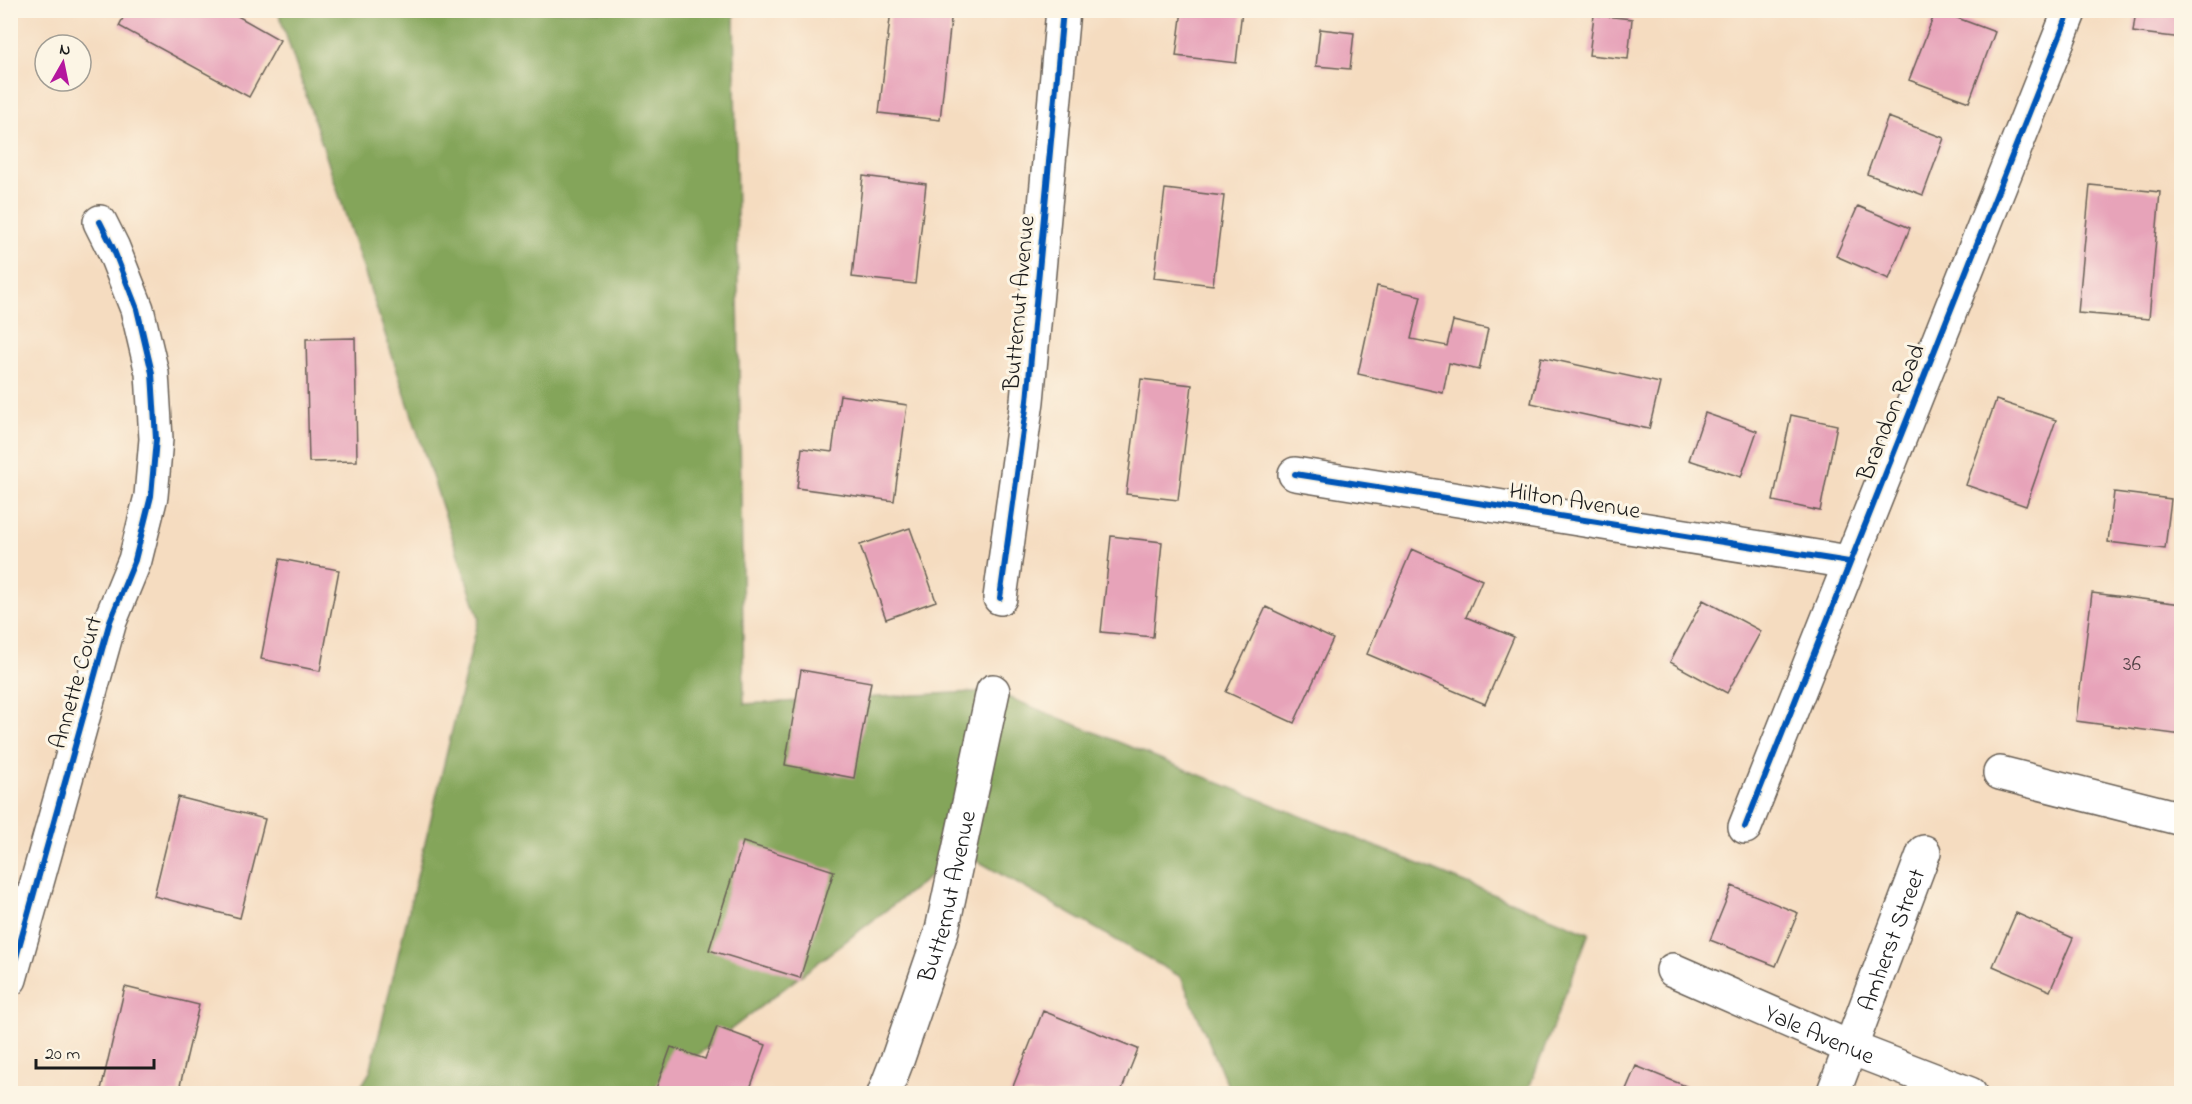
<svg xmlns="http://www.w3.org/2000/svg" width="2192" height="1104" viewBox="0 0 2192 1104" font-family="'Indie Flower',sans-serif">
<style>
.forest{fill:#84a55a;stroke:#50603b;stroke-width:1.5}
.building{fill:#e7a3b9}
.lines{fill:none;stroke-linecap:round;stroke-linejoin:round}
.minor-casing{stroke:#685f55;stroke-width:36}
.minor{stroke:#fff;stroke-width:33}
.cycleway-casing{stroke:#fcf5e5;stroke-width:10}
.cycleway{stroke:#0057b8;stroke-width:6}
.labels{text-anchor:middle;stroke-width:6;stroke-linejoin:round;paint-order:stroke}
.number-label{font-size:21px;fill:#4f3e43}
.street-label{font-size:24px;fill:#1c1c1c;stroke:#fcf5e5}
</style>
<rect width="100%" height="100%" fill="#fcf5e5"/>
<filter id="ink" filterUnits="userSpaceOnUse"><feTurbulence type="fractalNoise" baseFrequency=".0167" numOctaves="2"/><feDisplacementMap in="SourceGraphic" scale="12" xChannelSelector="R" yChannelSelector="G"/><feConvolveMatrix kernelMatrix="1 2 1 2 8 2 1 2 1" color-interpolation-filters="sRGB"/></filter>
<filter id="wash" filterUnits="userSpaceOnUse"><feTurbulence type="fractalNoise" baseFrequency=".008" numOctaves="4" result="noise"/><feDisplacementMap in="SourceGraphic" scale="24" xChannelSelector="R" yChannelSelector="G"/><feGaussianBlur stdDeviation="1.35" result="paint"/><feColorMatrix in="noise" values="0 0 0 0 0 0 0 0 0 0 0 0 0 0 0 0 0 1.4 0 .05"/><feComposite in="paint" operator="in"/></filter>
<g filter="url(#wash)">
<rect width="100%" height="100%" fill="#f5dcc0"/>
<!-- forest -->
<path class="forest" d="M 278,11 L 734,11 L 744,704 L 993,691 L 1589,933 L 1527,1093 L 1231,1093 L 1181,977 L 962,852 L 648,1093 L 357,1093 L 370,1072 L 479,618 Z"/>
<g id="blocks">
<!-- building -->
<path class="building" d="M 127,10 L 227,10 L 280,40 L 249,97 L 119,26 Z
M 891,10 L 952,10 L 940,120 L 879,113 Z
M 1182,10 L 1242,10 L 1236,63 L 1176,56 Z
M 1936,10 L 1995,32 L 1969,102 L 1909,80 Z
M 2136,10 L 2182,10 L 2182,38 L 2133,32 Z
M 1594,15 L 1632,19 L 1628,59 L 1589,55 Z
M 1320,29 L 1354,33 L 1350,69 L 1316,66 Z
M 1888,117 L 1944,138 L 1923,195 L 1867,174 Z
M 863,176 L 926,184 L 915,284 L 852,277 Z
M 2090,185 L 2160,192 L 2149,319 L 2078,313 Z
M 1165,189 L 1224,196 L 1213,285 L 1154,278 Z
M 1858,206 L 1910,228 L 1889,279 L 1836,256 Z
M 1377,286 L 1421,296 L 1411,339 L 1447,346 L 1453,321 L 1488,329 L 1479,370 L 1449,363 L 1443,393 L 1358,374 Z
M 355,338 L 357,461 L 309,462 L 306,339 Z
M 1541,357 L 1660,383 L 1649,429 L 1531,403 Z
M 1141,379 L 1192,385 L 1178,500 L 1126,494 Z
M 840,395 L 907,405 L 894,501 L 797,488 L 802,448 L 832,452 Z
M 1996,400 L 2056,420 L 2026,506 L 1966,485 Z
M 1705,413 L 1757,431 L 1741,477 L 1689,460 Z
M 1791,415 L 1837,425 L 1820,511 L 1773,501 Z
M 2114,492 L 2171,499 L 2165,549 L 2108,542 Z
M 910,528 L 936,601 L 886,619 L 860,545 Z
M 1111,536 L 1162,542 L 1153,637 L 1101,632 Z
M 1412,549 L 1482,580 L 1466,617 L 1514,637 L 1485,704 L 1367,654 Z
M 280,559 L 339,570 L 320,671 L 261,659 Z
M 2092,593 L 2182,604 L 2182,735 L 2076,721 Z
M 1703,600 L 1761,631 L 1727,693 L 1670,662 Z
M 1266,607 L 1333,639 L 1294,723 L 1226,692 Z
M 801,670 L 871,682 L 854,778 L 785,765 Z
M 178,797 L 265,819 L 240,918 L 154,896 Z
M 743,842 L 834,871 L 800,978 L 709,950 Z
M 1732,886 L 1798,913 L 1776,966 L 1710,940 Z
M 2016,913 L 2073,938 L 2050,991 L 1993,966 Z
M 125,987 L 199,1005 L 178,1094 L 100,1094 Z
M 1043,1011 L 1138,1049 L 1120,1094 L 1010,1094 Z
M 717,1027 L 766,1045 L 748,1094 L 654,1094 L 671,1047 L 705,1059 Z
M 1636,1066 L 1703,1093 L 1703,1094 L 1624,1094 Z"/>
</g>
</g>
<g filter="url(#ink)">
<use href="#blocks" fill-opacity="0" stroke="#685f55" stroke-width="1.5"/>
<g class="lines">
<!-- minor casing -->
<g class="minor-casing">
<g id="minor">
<path d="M 1295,474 L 1849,562"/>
<path d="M 1000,598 L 1027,401 L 1063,10"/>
<path d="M 2000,773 L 2182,819"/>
<path d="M 1745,827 L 2070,10"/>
<path id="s1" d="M 1673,970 L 1851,1048 L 1970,1094"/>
<path d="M 10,979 L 110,621 L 135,560 L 151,496 L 156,439 L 152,373 L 137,309 L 113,248 L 100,222"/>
<path id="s2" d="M 884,1094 L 898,1058 L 942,930 L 993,691"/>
<path id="s3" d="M 1833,1094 L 1924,852"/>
</g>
</g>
<!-- minor -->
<use href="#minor" class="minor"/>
<!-- cycleway casing -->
<g class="cycleway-casing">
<path id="cycleway" d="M 1295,474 L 1849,562
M 1000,598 L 1027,401 L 1063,10
M 1745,827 L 2070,10
M 10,979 L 110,621 L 135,560 L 151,496 L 156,439 L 152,373 L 137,309 L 113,248 L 100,222"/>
</g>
<!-- cycleway -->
<use href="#cycleway" class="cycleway"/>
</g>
</g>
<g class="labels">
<!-- number labels -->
<g class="number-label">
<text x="2132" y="670">36</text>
</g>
<!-- street labels -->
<g class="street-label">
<text transform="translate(1018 303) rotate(-85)" y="8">Butternut Avenue</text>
<text transform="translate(1890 412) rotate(-68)" y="8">Brandon Road</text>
<text transform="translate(1575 500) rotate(9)" y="8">Hilton Avenue</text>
<text transform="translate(75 682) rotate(-74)" y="8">Annette Court</text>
<text dy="8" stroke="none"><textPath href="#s2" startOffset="208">Butternut Avenue</textPath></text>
<text dy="8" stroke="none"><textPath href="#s3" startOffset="165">Amherst Street</textPath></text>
<text dy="8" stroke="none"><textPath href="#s1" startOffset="160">Yale Avenue</textPath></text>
</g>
</g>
<!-- margin -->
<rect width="2192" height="1104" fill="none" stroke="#fcf5e5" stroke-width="36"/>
<!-- north arrow -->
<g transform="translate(63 63) rotate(9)"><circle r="28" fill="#fcf5e5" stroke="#a29e95" stroke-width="1.5"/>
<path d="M0-4.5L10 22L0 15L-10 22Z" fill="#b5179e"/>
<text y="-9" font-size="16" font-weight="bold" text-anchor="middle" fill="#1c1c1c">N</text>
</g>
<!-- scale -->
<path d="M36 1059v9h118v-9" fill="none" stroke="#1c1c1c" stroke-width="3"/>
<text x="45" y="1059" font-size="18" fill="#1c1c1c" stroke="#fcf5e5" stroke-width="4.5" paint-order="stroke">20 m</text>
</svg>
